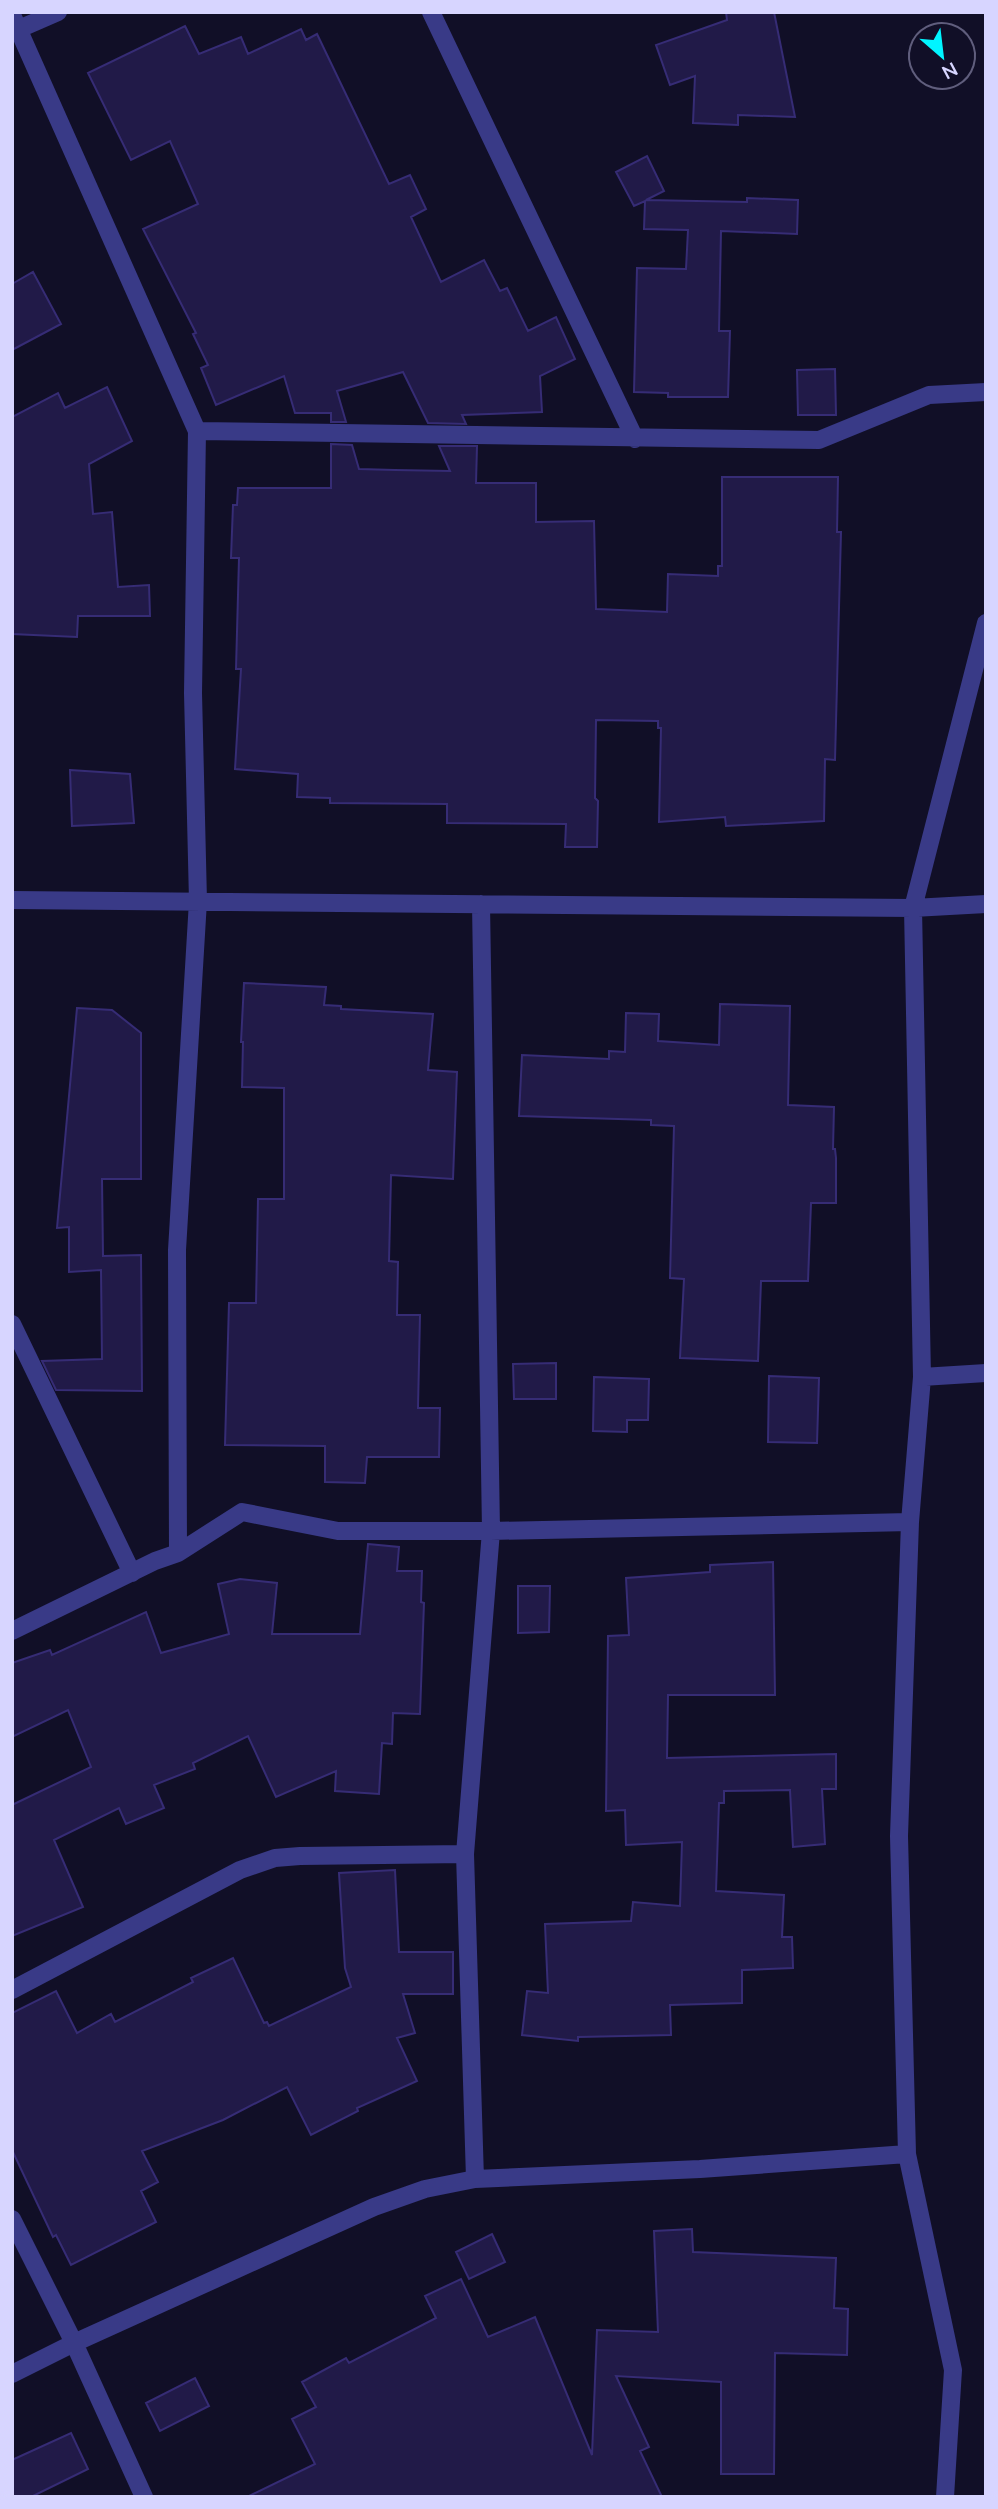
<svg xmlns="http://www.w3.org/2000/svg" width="998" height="2509" viewBox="0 0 998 2509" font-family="Mulish,sans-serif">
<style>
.building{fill:#211a48;stroke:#362c75;stroke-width:2}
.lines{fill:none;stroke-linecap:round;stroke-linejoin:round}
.minor{stroke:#393a87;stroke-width:18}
</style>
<rect width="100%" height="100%" fill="#110f27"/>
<!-- building -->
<path class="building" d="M 726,12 L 774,12 L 795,117 L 738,115 L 738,125 L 693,123 L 695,76 L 670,85 L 656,45 L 727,20 Z
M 185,26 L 199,54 L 241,37 L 248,54 L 301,29 L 306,40 L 317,34 L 389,184 L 410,175 L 426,209 L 411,217 L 441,282 L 484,260 L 500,291 L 507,288 L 528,331 L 556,317 L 575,359 L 540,376 L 542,412 L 462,415 L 466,424 L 428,423 L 403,372 L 337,391 L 346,422 L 331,422 L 331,413 L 295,413 L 284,376 L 216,405 L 201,368 L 208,365 L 193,334 L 196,333 L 143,229 L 198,204 L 170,141 L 131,160 L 88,73 Z
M 647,156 L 664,191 L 646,200 L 747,202 L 747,198 L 798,200 L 797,234 L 721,231 L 719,331 L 730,331 L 728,397 L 668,397 L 668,393 L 634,392 L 637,268 L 686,269 L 688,230 L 644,229 L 645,201 L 634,206 L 616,172 Z
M 33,272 L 61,324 L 12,350 L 12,284 Z
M 835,369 L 836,415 L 798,415 L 797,370 Z
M 107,387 L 132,441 L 89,464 L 93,514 L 112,512 L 118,587 L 149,585 L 150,616 L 78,616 L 77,637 L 12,634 L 12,417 L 58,393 L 65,408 Z
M 331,444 L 352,445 L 359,469 L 395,470 L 450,471 L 439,446 L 477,446 L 476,483 L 536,483 L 536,522 L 594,521 L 596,609 L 667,612 L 668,574 L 718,576 L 718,566 L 722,566 L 722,477 L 838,477 L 837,532 L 841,532 L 835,760 L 825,759 L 824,821 L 726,826 L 725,817 L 659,822 L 661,728 L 658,728 L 658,721 L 596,720 L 595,798 L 598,801 L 597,847 L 565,847 L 566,824 L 447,823 L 447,804 L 330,803 L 330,798 L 297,797 L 298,774 L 235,769 L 241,669 L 236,669 L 239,558 L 231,558 L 233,505 L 237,505 L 238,488 L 331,488 Z
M 70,770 L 130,774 L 134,823 L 72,826 Z
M 244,983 L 326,987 L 324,1005 L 341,1006 L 341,1009 L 433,1014 L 428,1070 L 457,1072 L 453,1179 L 391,1175 L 389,1261 L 398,1262 L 397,1315 L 420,1315 L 418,1408 L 440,1408 L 439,1457 L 367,1457 L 365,1483 L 325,1482 L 325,1446 L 225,1445 L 229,1303 L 256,1303 L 258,1199 L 284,1199 L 284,1088 L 242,1087 L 243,1042 L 241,1042 Z
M 720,1004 L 790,1006 L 788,1105 L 834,1107 L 833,1149 L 835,1149 L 836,1158 L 836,1203 L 811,1203 L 808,1281 L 761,1281 L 758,1361 L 680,1358 L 684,1279 L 670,1278 L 674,1126 L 651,1125 L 651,1120 L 519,1116 L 522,1055 L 609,1059 L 609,1051 L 625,1052 L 626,1013 L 659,1014 L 658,1041 L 719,1045 Z
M 77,1008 L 112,1010 L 141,1033 L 141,1179 L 102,1179 L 103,1256 L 141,1255 L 142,1391 L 56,1390 L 42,1361 L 102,1359 L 101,1270 L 69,1272 L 69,1227 L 57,1228 Z
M 556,1363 L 556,1399 L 514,1399 L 513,1364 Z
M 769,1376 L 819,1378 L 817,1443 L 768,1442 Z
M 594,1377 L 649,1379 L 648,1420 L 627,1420 L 627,1432 L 593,1431 Z
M 368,1544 L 399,1547 L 397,1571 L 422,1571 L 421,1602 L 424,1603 L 420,1714 L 393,1713 L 392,1744 L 382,1743 L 379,1794 L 335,1791 L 336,1771 L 276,1797 L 248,1736 L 193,1763 L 195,1769 L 154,1785 L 164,1808 L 126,1824 L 119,1808 L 54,1840 L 83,1907 L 12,1936 L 12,1805 L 91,1767 L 68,1710 L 12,1737 L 12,1663 L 50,1650 L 52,1655 L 146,1612 L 161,1653 L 229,1634 L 218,1584 L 240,1579 L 277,1583 L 272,1634 L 360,1634 Z
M 773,1562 L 775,1695 L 668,1695 L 667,1758 L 836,1754 L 836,1789 L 822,1789 L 825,1844 L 793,1847 L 790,1790 L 724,1791 L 724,1803 L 719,1803 L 716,1891 L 784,1895 L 782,1937 L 792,1937 L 793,1968 L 742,1970 L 742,2003 L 670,2005 L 671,2035 L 578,2037 L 578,2041 L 522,2035 L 527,1991 L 548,1993 L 545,1924 L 631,1921 L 633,1902 L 680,1906 L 682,1842 L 626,1845 L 625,1810 L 606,1811 L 608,1636 L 629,1635 L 626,1578 L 710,1572 L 710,1565 Z
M 518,1586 L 550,1586 L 549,1632 L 518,1633 Z
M 395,1870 L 399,1952 L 453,1952 L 453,1994 L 403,1994 L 415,2033 L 397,2038 L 417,2081 L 357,2108 L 358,2111 L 311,2135 L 287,2087 L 223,2120 L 142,2151 L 158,2182 L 141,2191 L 156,2222 L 71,2265 L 56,2235 L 53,2237 L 12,2150 L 12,2013 L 56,1991 L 77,2033 L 111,2014 L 115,2022 L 193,1982 L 191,1978 L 233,1958 L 264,2023 L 267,2022 L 269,2026 L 351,1987 L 345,1968 L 339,1873 Z
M 692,2229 L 693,2252 L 836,2258 L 834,2308 L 848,2309 L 847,2355 L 775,2353 L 774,2474 L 721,2474 L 721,2382 L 616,2376 L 649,2447 L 640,2451 L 662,2497 L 247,2497 L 315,2464 L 292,2419 L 316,2407 L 302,2382 L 346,2358 L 349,2363 L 436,2318 L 425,2296 L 461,2279 L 488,2337 L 535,2317 L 592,2455 L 597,2330 L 658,2332 L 654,2231 Z
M 492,2234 L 505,2262 L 469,2279 L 456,2252 Z
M 195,2378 L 209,2406 L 160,2431 L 146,2403 Z
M 71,2433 L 88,2469 L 31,2497 L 12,2497 L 12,2460 Z"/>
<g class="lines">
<!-- minor -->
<path class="minor" d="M 431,12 L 635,439
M 12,15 L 197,431 L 819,440 L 929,395 L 986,392
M 12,32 L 58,12
M 12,900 L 913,908 L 986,904
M 12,1324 L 132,1573
M 922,1377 L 986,1373
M 178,1553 L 177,1250 L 198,901 L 193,693 L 197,431
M 12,1631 L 155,1561 L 178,1553 L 242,1512 L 338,1531 L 491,1531 L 910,1522
M 12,1990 L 240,1870 L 275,1858 L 300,1856 L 465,1854
M 475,2179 L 465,1854 L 491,1531 L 481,904
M 12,2219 L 74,2343 L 144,2497
M 12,2374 L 74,2343 L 374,2207 L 425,2189 L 475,2179 L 700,2169 L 907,2154
M 945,2497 L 953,2370 L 907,2154 L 899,1836 L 910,1522 L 922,1377 L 913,908 L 986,623"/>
</g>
<!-- border -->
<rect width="998" height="2509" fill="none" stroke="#d7d5ff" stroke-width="28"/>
<!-- north arrow -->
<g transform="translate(942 56) rotate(152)"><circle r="33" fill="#110f27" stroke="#605e7d" stroke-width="2"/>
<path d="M0-5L12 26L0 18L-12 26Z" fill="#01f5ff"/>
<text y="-10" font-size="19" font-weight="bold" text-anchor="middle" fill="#d7d5ff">N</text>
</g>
</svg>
